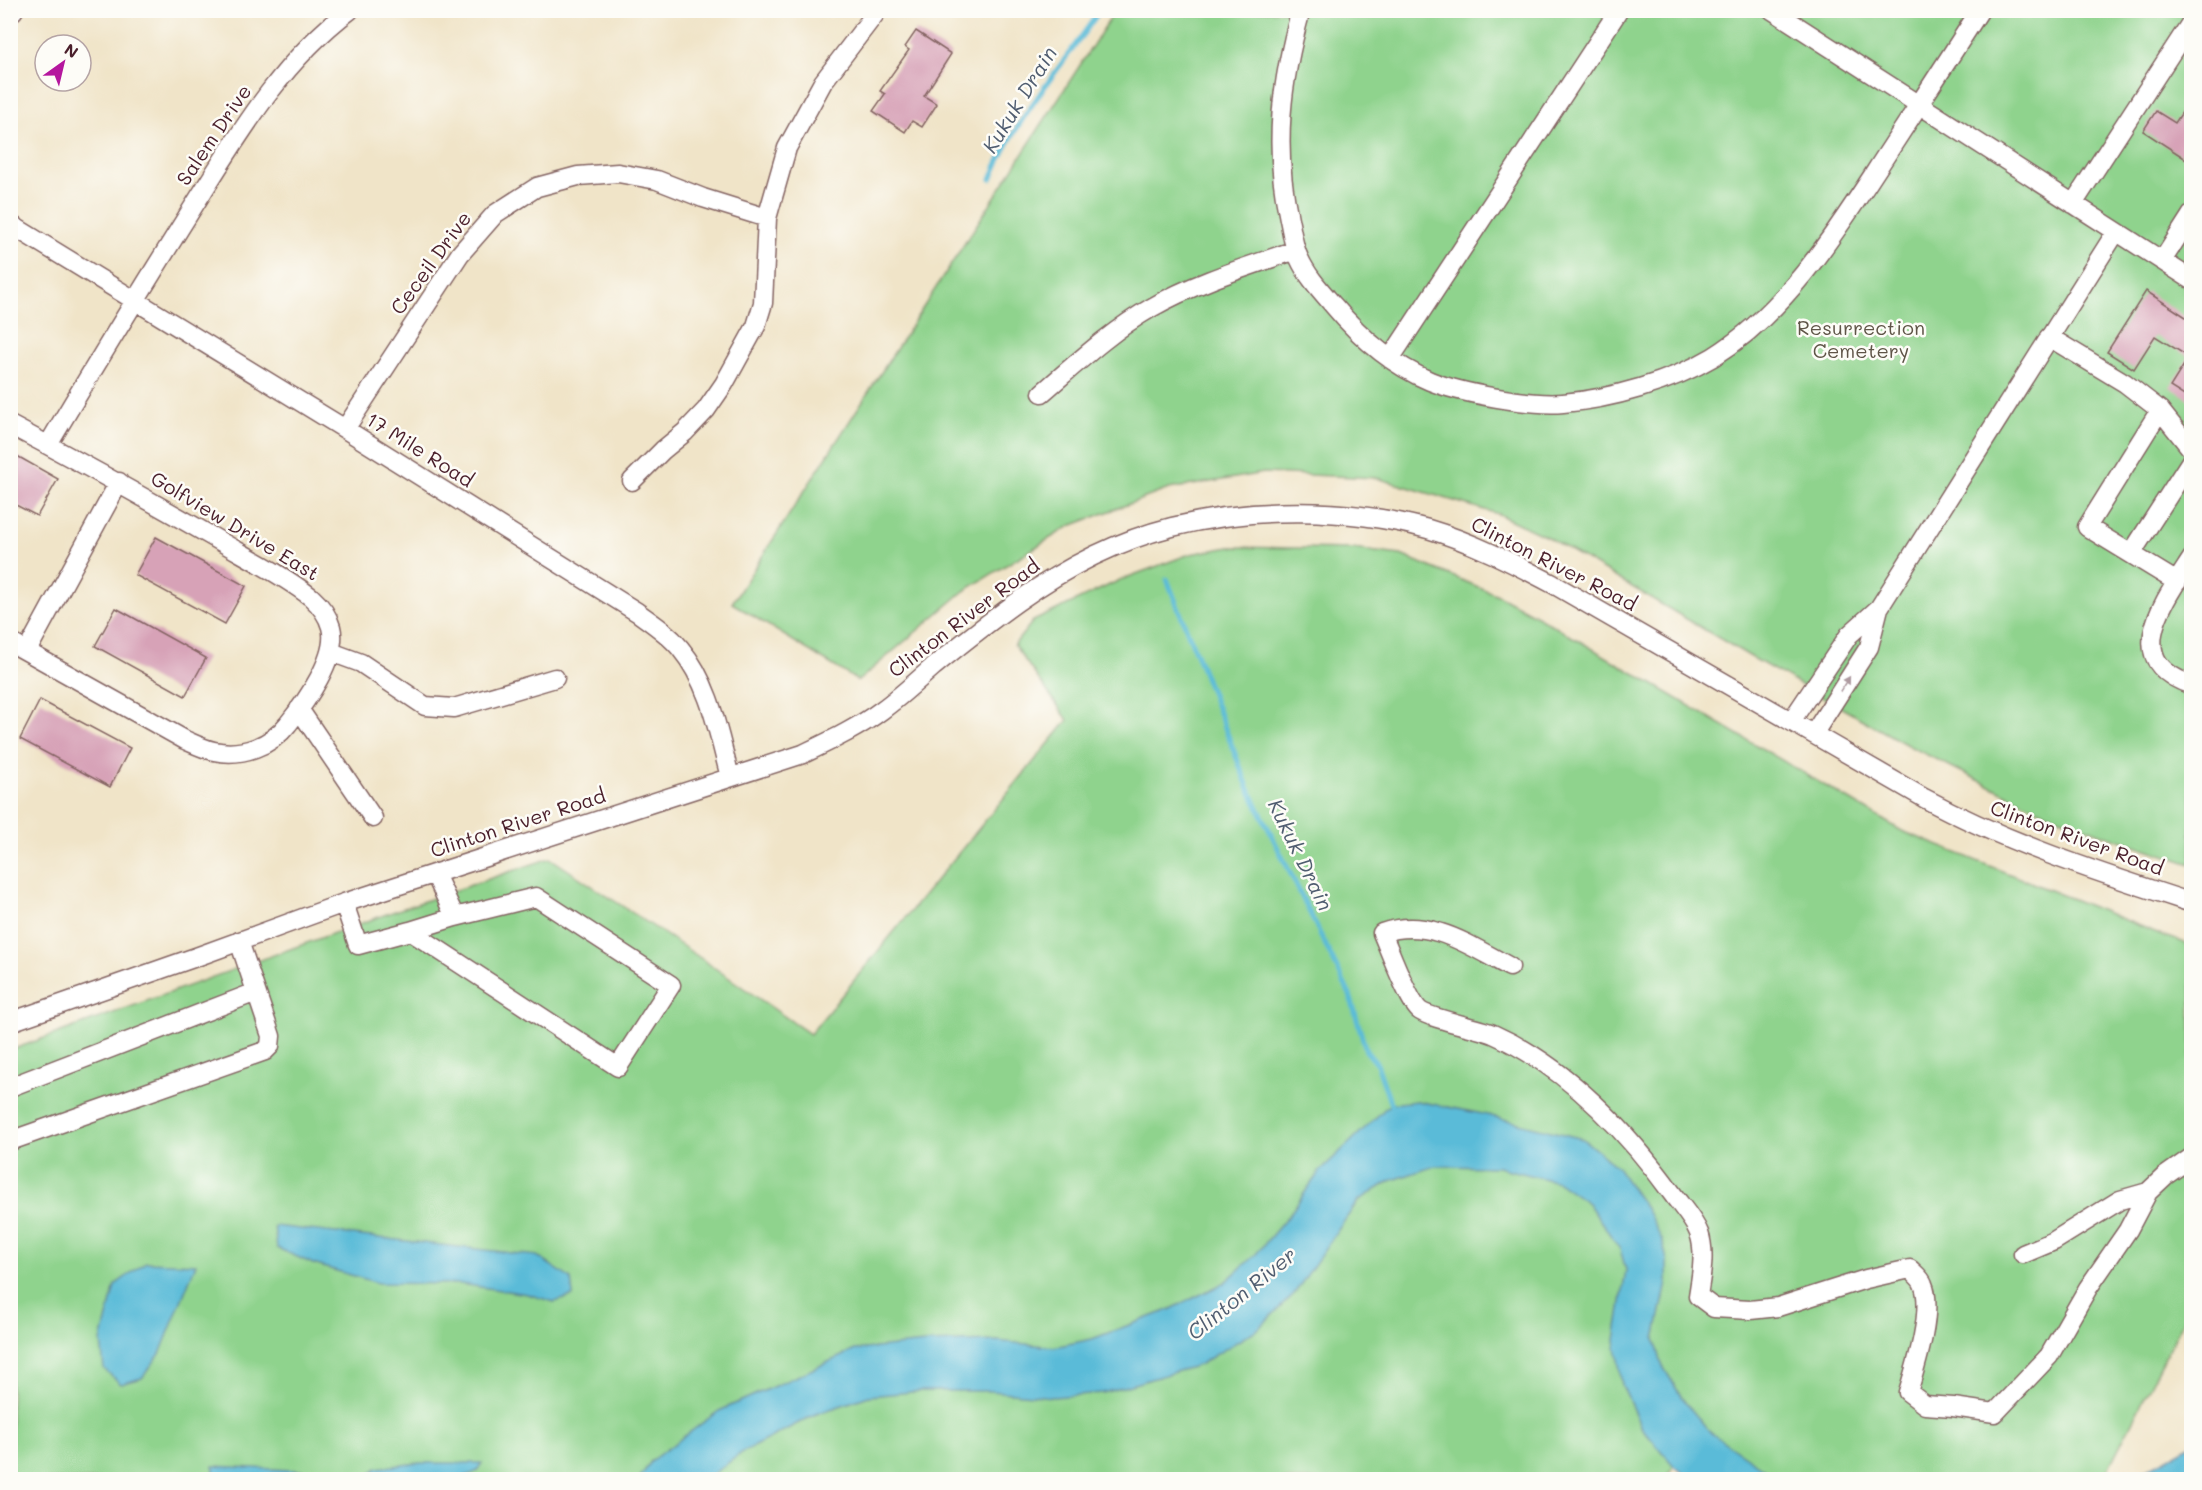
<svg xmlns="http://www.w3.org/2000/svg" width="2202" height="1490" viewBox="0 0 2202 1490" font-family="Mali,sans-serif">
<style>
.green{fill:#8fd38d;stroke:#6c795c;stroke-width:1.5}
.water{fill:#5abbd8;stroke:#526d82;stroke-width:1.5}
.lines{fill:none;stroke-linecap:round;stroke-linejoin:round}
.stream{stroke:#5abbd8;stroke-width:5}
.building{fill:#d7a2b7}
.minor-casing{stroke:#846462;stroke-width:21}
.minor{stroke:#fff;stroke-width:18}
.oneway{fill:#ae9aa0}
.labels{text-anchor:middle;stroke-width:5;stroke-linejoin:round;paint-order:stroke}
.street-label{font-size:20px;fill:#4a1f2b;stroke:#fdfcf7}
.park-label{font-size:20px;fill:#5f5548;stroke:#fdfcf7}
.water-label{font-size:21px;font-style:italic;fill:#505d70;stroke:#fdfcf7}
</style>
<rect width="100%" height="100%" fill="#fdfcf7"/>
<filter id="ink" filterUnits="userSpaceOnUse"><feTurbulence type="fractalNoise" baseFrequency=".0167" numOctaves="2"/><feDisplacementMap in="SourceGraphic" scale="12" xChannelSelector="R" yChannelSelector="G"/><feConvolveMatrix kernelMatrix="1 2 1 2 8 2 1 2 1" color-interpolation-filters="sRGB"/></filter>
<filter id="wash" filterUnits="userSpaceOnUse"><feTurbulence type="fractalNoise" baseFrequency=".008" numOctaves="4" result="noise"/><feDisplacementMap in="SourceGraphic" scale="24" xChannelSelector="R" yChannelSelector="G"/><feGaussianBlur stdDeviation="1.35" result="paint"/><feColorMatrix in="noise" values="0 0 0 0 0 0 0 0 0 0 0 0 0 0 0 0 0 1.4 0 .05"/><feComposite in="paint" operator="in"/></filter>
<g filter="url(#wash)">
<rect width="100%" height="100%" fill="#f0e4c8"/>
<!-- green -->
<path class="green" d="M 1115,11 L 2191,11 L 2191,864 L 2105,835 L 2037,809 L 1909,746 L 1751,657 L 1549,538 L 1498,514 L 1377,478 L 1264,473 L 1169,489 L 1070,526 L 964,591 L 858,681 L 732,603 Z
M 1230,547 L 1353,549 L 1401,555 L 1498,595 L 1542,619 L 1902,831 L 2165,936 L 2191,945 L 2191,1305 L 2103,1479 L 1779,1479 L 1754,1464 L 1674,1466 L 1664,1480 L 673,1480 L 652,1460 L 639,1480 L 11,1480 L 11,1050 L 398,910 L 550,858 L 696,955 L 810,1034 L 1068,720 L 1014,645 L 1033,621 L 1120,580 L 1190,554 Z"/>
<!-- water -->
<path class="water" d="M 1417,1101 L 1483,1114 L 1583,1139 L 1617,1167 L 1647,1210 L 1662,1240 L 1667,1260 L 1667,1283 L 1655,1339 L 1662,1365 L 1684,1401 L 1711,1433 L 1779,1479 L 1691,1479 L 1674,1466 L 1641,1427 L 1622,1385 L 1615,1340 L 1626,1270 L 1620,1249 L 1588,1203 L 1558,1182 L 1498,1167 L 1435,1166 L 1390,1181 L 1358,1201 L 1294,1294 L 1258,1329 L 1199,1365 L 1103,1393 L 1053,1397 L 991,1391 L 922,1391 L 869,1396 L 816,1414 L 743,1452 L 706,1479 L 639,1479 L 652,1460 L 719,1411 L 855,1350 L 925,1343 L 997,1341 L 1054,1347 L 1092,1339 L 1169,1310 L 1224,1283 L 1256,1254 L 1289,1215 L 1320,1171 L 1390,1104 Z
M 274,1226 L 537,1256 L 571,1279 L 573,1296 L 554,1302 L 527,1294 L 460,1284 L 378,1283 L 313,1264 L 277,1248 Z
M 146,1262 L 196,1264 L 160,1354 L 142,1378 L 121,1384 L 104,1369 L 101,1341 L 115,1285 Z
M 2191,1445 L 2191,1479 L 2129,1479 Z
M 419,1463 L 482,1463 L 476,1472 L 458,1479 L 366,1479 L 377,1468 Z
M 213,1466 L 311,1471 L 322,1479 L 216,1479 Z"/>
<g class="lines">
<!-- stream -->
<path class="stream" d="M 991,179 C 1016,117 1063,65 1100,10
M 1167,579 L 1248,787 L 1350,995 L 1366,1051 L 1377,1064 L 1392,1108"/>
</g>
<g id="blocks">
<!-- building -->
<path class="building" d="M 916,31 L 951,54 L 924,96 L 937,104 L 922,127 L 912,121 L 905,132 L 873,111 L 885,94 L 880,91 L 909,50 L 905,47 Z
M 2192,97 L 2192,163 L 2143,131 L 2156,111 L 2175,123 Z
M 2146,291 L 2192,321 L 2192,401 L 2170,387 L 2189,357 L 2155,336 L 2134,369 L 2107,352 Z
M 10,452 L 58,479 L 37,516 L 10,502 Z
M 156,537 L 246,586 L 225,624 L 135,575 Z
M 116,608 L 206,658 L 185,696 L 95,646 Z
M 40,700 L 130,748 L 110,787 L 20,739 Z"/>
</g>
</g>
<g filter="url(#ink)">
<use href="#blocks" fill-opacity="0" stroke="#846462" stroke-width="1.5"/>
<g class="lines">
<!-- minor casing -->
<g class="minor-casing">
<path id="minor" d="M 1301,10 C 1281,82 1273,146 1289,219 C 1292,232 1293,246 1299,258 C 1307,276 1321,291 1334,306 C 1360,337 1392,365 1430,381 C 1460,393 1530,406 1563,403 C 1611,399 1671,382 1713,357 C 1785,313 1836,232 1881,163 C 1914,112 1947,62 1980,10
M 1772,10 L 2192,280
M 10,14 L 14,10
M 2073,204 L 2192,21
M 10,224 L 345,429 L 637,612 C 652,623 668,633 680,648 C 710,684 718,732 730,777
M 2162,261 L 2192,214
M 2049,337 L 2125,383 L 2160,410 L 2192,450
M 1390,359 L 1619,10
M 1042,393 C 1077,363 1111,331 1151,308 C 1196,282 1247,267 1296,250
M 2160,410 L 2087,527 L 2177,582
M 10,425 C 80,462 149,500 218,540 C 249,558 283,575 311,597 C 320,605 328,616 331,627 C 339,656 305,703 288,724 C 271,746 242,757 214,751 C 204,749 194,744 185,740 L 10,642
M 345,429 L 460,254 L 495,214 L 537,187 L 578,176 L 618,173 L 657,180 L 703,198 L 767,218
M 48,445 C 96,364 145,284 195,204 C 239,134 282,61 350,10
M 632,481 L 663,450 L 685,432 L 706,410 L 724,384 L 756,326 L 763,303 L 767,218 L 787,148 L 823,82 L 878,10
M 2131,554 L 2192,459
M 2192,558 C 2165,600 2118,661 2192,685
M 1879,608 L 2116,232
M 27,651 L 119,482
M 331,652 L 361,663 L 425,706 L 454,708 L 555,678
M 299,709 L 373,818
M 1792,720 L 1849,635 L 1879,608 L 1869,647 L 1814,733
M 435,874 L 455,917 L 536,897 L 671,985 L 618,1067 L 410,931 L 455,917
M 344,903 L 358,945 L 410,931
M 1510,967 C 1470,946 1430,916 1382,933 C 1389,949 1408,1000 1419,1010 C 1428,1018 1478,1028 1493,1034 C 1567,1067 1627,1131 1674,1196 C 1682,1207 1694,1220 1699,1233 C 1706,1253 1701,1276 1698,1296 L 1714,1308 L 1750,1310 L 1778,1307 L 1866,1279 L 1910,1269 C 1914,1273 1921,1278 1923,1284 C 1934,1309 1916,1366 1908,1392 L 1925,1405 L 1953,1407 L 1995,1413 L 2049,1356 L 2088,1288 L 2128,1230 L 2148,1192 L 2165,1176 L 2192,1157
M 10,1022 L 196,957 L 344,903 L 803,754 C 830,741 858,728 882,710 C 900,697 917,681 934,666 C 961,644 989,622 1017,602 C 1063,569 1116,541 1172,527 C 1253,507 1347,507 1428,529 C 1472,542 1513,563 1553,584 L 1924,798 C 2009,844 2100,873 2192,903
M 10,1087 L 256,992
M 10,1141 L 265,1051 L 270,1046 L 271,1036 L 239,941
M 2023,1254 L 2054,1241 L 2120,1200 L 2148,1192"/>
</g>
<!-- minor -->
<use href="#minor" class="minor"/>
</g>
<!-- one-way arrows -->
<defs><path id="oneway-solid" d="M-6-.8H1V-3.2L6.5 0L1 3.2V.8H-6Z" transform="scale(1.5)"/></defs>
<use class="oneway" href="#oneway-solid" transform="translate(1845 684) rotate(-58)"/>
</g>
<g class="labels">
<!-- street labels -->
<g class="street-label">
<text transform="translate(214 135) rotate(-56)" y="7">Salem Drive</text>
<text transform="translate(431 263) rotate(-54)" y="7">Ceceil Drive</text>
<text transform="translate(420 450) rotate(32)" y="7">17 Mile Road</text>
<text transform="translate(235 526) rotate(31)" y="7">Golfview Drive East</text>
<text transform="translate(1554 564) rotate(27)" y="7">Clinton River Road</text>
<text transform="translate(964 618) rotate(-37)" y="7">Clinton River Road</text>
<text transform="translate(518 823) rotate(-18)" y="7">Clinton River Road</text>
<text transform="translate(2077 838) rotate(20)" y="7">Clinton River Road</text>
</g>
<!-- park labels -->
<g class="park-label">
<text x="1861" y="335">Resurrection<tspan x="1861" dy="23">Cemetery</tspan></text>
</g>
<!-- water labels -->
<g class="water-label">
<text transform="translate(1020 100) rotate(-58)" y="7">Kukuk Drain</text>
<text transform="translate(1300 855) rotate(64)" y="7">Kukuk Drain</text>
<text transform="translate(1242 1294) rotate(-39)" y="7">Clinton River</text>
</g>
</g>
<!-- margin -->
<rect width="2202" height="1490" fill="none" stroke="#fdfcf7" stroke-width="36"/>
<!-- north arrow -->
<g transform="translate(63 63) rotate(34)"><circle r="28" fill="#fdfcf7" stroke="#b5a4a5" stroke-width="1.5"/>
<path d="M0-4.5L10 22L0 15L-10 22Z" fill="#b5179e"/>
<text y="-9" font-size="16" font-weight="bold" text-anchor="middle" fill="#4a1f2b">N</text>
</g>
</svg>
